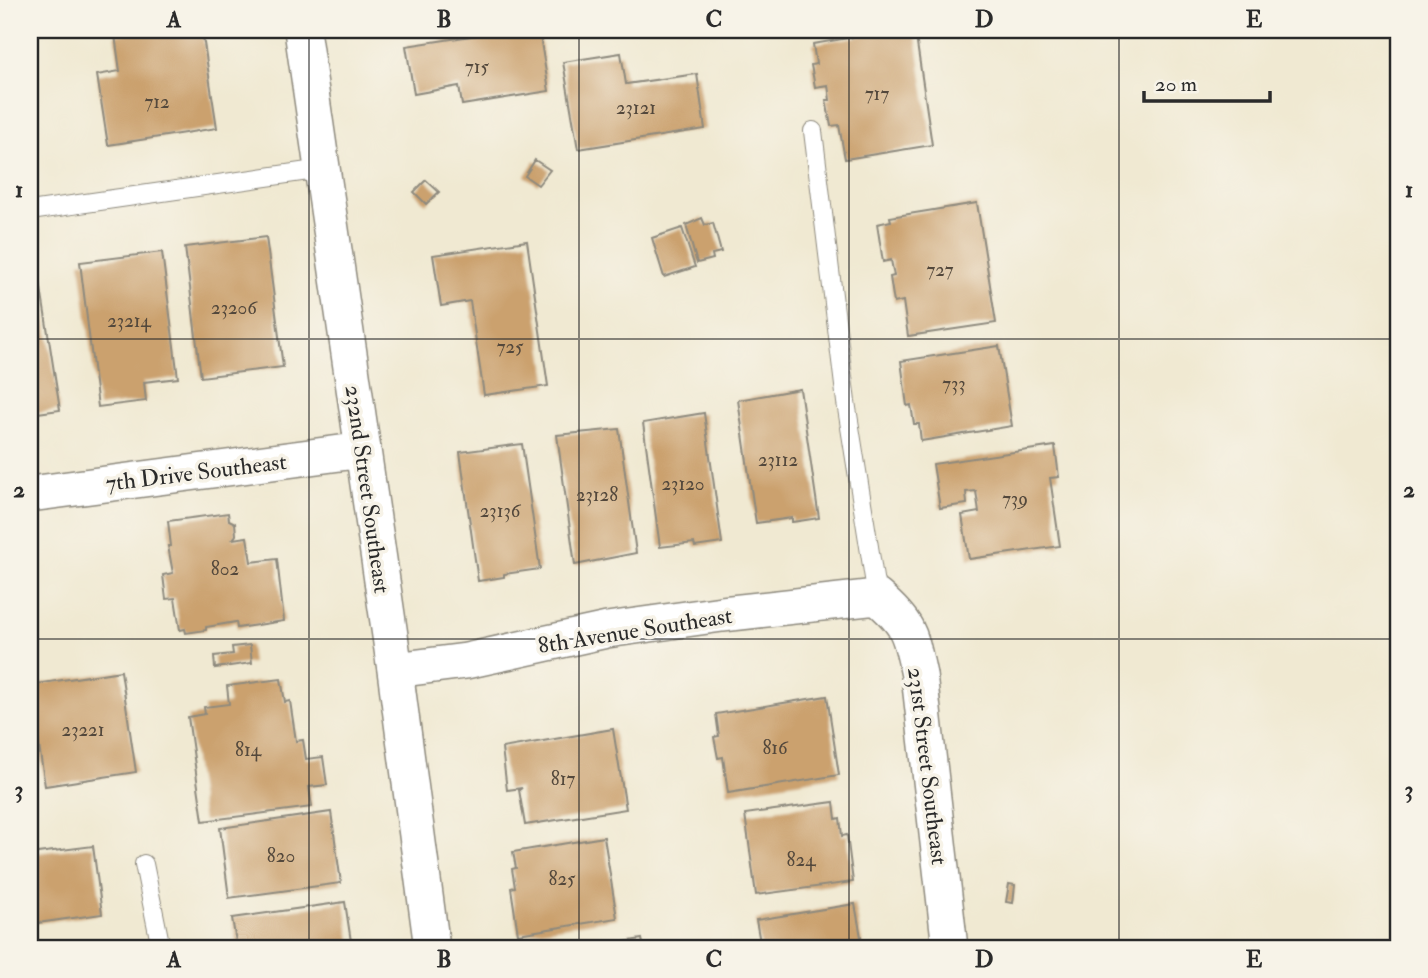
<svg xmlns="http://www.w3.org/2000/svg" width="1428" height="978" viewBox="0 0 1428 978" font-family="'IM FELL Double Pica',serif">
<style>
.building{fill:#cba16e}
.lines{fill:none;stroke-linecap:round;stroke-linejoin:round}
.lane-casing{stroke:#8e8a7e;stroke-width:20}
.street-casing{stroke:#8e8a7e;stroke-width:38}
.lane{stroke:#fff;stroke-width:18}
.street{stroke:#fff;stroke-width:35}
.grid{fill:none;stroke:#2b2b2b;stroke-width:2;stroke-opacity:0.55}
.labels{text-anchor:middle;stroke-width:7;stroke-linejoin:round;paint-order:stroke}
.number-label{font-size:19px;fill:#53483c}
.street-label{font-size:23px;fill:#2b2b2b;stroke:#f7f3e8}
.neatline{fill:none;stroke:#2b2b2b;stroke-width:2.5}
.grid-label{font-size:23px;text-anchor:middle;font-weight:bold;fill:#2b2b2b}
</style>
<rect width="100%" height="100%" fill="#f7f3e8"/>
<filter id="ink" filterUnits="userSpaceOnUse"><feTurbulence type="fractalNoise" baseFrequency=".0143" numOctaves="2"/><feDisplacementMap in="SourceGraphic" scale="14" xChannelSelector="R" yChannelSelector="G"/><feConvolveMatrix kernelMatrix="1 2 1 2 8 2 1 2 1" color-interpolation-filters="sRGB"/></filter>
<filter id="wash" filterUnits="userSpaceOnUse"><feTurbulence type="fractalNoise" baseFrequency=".00686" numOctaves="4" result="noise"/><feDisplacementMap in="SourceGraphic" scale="28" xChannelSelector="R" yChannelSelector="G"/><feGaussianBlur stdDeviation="1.57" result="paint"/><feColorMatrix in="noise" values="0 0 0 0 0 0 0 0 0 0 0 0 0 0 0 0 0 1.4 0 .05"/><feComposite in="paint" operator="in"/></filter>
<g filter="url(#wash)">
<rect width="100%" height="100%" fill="#f0e9d2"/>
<g id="blocks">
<!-- building -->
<path class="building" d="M 146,30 L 202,30 L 217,128 L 108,145 L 97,75 L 120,71 L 115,35 Z
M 510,30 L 539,30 L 549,91 L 462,105 L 459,86 L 414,94 L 406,46 Z
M 895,30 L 915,30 L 932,145 L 845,159 L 839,125 L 831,126 L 826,100 L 830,100 L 828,85 L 815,87 L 811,65 L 816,64 L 813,44 Z
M 621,53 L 626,84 L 697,74 L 705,129 L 578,149 L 563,62 Z
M 535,160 L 550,170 L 538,185 L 525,176 Z
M 426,180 L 439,192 L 426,204 L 414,192 Z
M 977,203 L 996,323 L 908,336 L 903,301 L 894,303 L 890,277 L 894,276 L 891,260 L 883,262 L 877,224 L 891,221 L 890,217 Z
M 702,218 L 705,225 L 713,223 L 721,252 L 712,254 L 713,259 L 697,263 L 686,225 Z
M 682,228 L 695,267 L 664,277 L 652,238 Z
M 266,237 L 283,367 L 201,377 L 185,247 Z
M 527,241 L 548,386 L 484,395 L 470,301 L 441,306 L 433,255 Z
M 162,252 L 178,378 L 144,382 L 146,401 L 98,407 L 80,262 Z
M 40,282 L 60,410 L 30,414 L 30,284 Z
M 999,346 L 1012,426 L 921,441 L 919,424 L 914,424 L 911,405 L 907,406 L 901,361 Z
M 800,389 L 819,518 L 792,522 L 792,518 L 756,523 L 738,400 Z
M 704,413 L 722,543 L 695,547 L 694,543 L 660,547 L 643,423 Z
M 619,429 L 636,553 L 575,565 L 557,435 Z
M 522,444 L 540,569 L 504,574 L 504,577 L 478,581 L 460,452 Z
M 1055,446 L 1059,477 L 1050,478 L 1060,546 L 969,559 L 962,515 L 979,512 L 976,491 L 966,492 L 967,504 L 940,508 L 933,464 Z
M 228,513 L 229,520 L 235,523 L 236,535 L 233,539 L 247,537 L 251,562 L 277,559 L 284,621 L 237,628 L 236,622 L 206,627 L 206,630 L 186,633 L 185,629 L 180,630 L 175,598 L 166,599 L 163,575 L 173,573 L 168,546 L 171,546 L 168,521 Z
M 250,645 L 252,663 L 215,668 L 214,656 L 233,654 L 232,647 Z
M 121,671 L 136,772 L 45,786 L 30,685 Z
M 281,679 L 285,702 L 290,701 L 296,741 L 303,740 L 306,759 L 323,757 L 327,785 L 309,787 L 312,807 L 203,821 L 188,717 L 205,714 L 204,707 L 229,704 L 227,686 Z
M 827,696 L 839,775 L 728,793 L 723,757 L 718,758 L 714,737 L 719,736 L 716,714 Z
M 613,729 L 626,809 L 525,825 L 519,790 L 522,788 L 507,790 L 502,748 Z
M 834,802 L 836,819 L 840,818 L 842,836 L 847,835 L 853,882 L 756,895 L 745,814 Z
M 331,812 L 341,883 L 229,898 L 220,828 Z
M 604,837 L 617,918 L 518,934 L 511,888 L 515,887 L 512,869 L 516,868 L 513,852 Z
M 93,846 L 102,914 L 30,924 L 30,854 Z
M 1009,884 L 1015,885 L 1013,903 L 1006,902 Z
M 345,902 L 352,948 L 237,948 L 232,918 Z
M 855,904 L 863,948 L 761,948 L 756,920 Z
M 642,939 L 644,948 L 593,948 L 593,947 Z
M 93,942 L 94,948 L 56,948 L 56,947 Z"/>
</g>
</g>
<g filter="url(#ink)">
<use href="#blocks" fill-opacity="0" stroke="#8e8a7e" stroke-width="2"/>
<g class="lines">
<!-- lane casing -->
<g class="lane-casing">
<path id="lane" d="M 813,131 L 846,402 L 877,597
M 30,211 L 322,169
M 144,864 L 161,948"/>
</g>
<!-- street casing -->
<g class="street-casing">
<path id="street" d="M 302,30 L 395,670 L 432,948
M 30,494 L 363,450
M 395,670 L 466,661 L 607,630 L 722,614 L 877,597 C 910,625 910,634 919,675 L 950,948"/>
</g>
<!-- lane -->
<use href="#lane" class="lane"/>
<!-- street -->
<use href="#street" class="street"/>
</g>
</g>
<!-- grid -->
<path class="grid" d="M 309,30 L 309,948M 579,30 L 579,948M 849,30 L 849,948M 1119,30 L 1119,948M 30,339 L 1398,339M 30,639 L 1398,639"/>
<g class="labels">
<!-- number labels -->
<g class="number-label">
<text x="477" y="73">715</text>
<text x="877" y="100">717</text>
<text x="157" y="108">712</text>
<text x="636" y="114">23121</text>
<text x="940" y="276">727</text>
<text x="234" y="314">23206</text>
<text x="129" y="327">23214</text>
<text x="510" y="353">725</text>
<text x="954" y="390">733</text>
<text x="778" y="466">23112</text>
<text x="683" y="490">23120</text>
<text x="597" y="501">23128</text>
<text x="1015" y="505">739</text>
<text x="500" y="517">23136</text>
<text x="225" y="575">802</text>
<text x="83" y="736">23221</text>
<text x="775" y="754">816</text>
<text x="248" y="756">814</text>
<text x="563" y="785">817</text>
<text x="281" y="862">820</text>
<text x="801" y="866">824</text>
<text x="562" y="885">825</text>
</g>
<!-- street labels -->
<g class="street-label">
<text transform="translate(196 472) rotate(-7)" y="8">7th Drive Southeast</text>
<text transform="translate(368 489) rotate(82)" y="8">232nd Street Southeast</text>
<text transform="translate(635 630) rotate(-9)" y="8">8th Avenue Southeast</text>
<text transform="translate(928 766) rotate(83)" y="8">231st Street Southeast</text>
</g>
</g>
<!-- margin -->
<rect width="1428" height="978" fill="none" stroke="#f7f3e8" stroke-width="77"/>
<!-- scale -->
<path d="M1144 91v10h126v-10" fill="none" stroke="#2b2b2b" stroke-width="3.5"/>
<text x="1155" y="91" font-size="21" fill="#2b2b2b" stroke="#f7f3e8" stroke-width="5" paint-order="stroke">20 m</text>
<rect x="38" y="38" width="1352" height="902" class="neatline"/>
<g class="grid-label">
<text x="174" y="27">A</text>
<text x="444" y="27">B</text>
<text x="714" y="27">C</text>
<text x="984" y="27">D</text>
<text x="1254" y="27">E</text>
<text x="19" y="197">1</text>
<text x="1409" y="197">1</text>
<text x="19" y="497">2</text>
<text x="1409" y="497">2</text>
<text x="19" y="797">3</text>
<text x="1409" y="797">3</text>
<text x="174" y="967">A</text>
<text x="444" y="967">B</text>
<text x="714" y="967">C</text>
<text x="984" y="967">D</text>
<text x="1254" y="967">E</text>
</g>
</svg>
